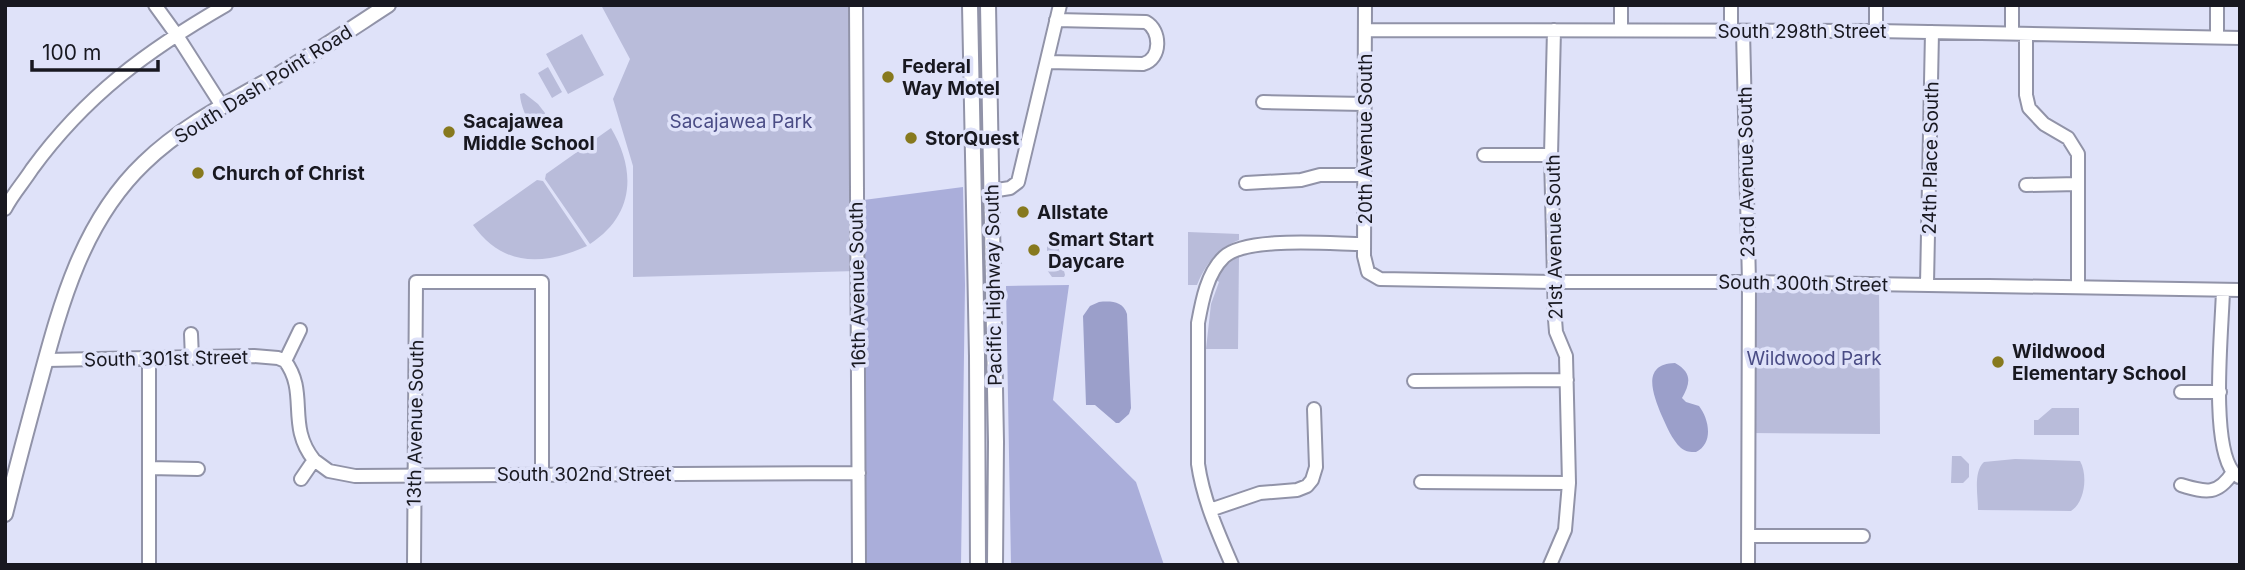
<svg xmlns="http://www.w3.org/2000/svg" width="2245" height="570" viewBox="0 0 2245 570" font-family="Inter,sans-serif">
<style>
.green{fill:#b9bcda}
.forest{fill:#aaaeda}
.water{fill:#9b9fca}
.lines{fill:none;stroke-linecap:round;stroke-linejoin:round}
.minor-casing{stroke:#9193a8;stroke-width:16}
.major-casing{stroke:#9193a8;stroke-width:18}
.minor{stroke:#fff;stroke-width:12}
.major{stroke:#fff;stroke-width:14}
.poi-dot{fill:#87791e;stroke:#dfe2f9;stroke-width:2.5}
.labels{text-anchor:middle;stroke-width:7;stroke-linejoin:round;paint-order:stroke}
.street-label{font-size:19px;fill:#181820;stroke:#dfe2f9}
.poi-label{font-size:19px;font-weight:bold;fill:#181820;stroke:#dfe2f9;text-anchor:start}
.park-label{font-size:19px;fill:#4a4c85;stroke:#dfe2f9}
</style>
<rect width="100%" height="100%" fill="#dfe2f9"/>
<!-- green -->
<path class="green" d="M 601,5 L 856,5 L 857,271 L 633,277 L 633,166 L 613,99 L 630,59 Z
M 582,34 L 604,75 L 568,94 L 546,54 Z
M 548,67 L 562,92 L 552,98 L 538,73 Z
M 524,93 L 538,104 L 545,113 L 544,123 L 539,128 L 534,129 C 527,121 520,104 520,94 Z
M 611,128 C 636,170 635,215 590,244 L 545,179 L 546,174 Z
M 537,180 L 543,181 L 587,246 C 543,266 503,267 473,225 Z
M 1188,232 L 1239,234 L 1239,240 C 1217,249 1206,263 1197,285 L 1188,285 Z
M 1057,241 L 1065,275 L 1064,277 L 1052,277 L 1047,270 L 1047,244 Z
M 1239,255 L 1238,349 L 1206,349 L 1211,304 L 1219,282 L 1216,280 L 1222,269 Z
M 1749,282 L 1879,284 L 1880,434 L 1749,433 Z
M 2052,408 L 2079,408 L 2079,435 L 2034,435 L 2034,420 L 2038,420 Z
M 1952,456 L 1961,456 L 1969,464 L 1969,477 L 1963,483 L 1951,483 Z
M 2015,459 L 2080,461 C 2088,475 2085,502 2071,511 L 1978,510 C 1978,495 1973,472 1984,462 Z"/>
<!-- forest -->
<path class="forest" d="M 963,187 L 965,285 L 961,565 L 859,565 L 856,201 Z
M 1069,285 L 1053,400 L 1136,482 L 1164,565 L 1011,565 L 1006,286 Z"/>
<!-- water -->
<path class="water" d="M 1099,302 C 1111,301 1123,301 1127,314 L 1131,408 L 1129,414 L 1119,423 L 1116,423 L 1095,405 L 1086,405 L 1083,316 L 1090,306 Z
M 1675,363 C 1693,373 1690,384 1682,398 L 1686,402 L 1699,406 C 1709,419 1714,443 1696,452 C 1690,452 1686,452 1681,448 C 1672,440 1666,425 1661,414 C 1653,394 1641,364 1675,363 Z"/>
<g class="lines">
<!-- minor casing -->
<g class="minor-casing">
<path id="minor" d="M 155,5 L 176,34 L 222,106
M 856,5 L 859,565
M 1365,5 L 1364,256 L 1368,272 L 1380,279 L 1554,282 L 1749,282 L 2240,290
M 1876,5 L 1876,31
M 2217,5 L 2217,37
M 1621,29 L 1621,5
M 1365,30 L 1876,31 L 2240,38
M 1731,31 L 1731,5
M 1743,31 L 1749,282 L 1748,565
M 2012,34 L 2012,5
M 2026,34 L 2026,95 L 2029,108 L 2044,124 L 2068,138 L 2078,154 L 2078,287
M 1047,62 L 1143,64 C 1162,59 1161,30 1146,22 L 1056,20
M 1263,102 L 1365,104
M 1484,155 L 1551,155
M 1246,183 L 1301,180 L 1320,175 L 1364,175
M 2026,185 L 2078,184
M 991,191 L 1010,188 L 1018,182 L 1060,5
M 5,209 C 12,195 23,183 32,169 C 86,95 148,50 226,5
M 1927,284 L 1932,32
M 2223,290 C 2222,330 2210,442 2233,472
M 191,334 L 192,358
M 46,360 L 254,356 L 278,358 L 285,361
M 285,361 C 309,393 286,425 314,460 L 301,479
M 285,361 L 300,330
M 1414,381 L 1567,380
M 2181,392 L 2220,392
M 314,460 L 329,471 L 355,476 L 859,473
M 149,468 L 198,469
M 1421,482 L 1569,483
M 2181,485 C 2207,493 2218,495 2233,472 L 2239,477
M 1210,510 L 1260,493 L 1297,490 L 1307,486 L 1312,480 L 1316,467 L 1314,409
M 1748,536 L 1863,536
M 149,565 L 149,358
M 414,565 L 416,282 L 542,282 L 542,474
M 1232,565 C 1218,533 1203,499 1198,464 L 1198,323 C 1202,301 1207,273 1224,257 C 1246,236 1332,244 1364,244
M 1550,565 L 1565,530 L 1569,483 L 1566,356 L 1556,332 L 1555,319 L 1551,155 L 1554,30"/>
</g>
<!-- major casing -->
<g class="major-casing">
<path id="major" d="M 970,5 L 977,356 L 978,565
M 988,5 L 996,442 L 995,565
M 5,514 C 16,470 28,425 40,381 C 61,303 83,221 144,163 C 182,126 230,102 276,76 C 314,54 351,29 388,5"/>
</g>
<!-- minor -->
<use href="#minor" class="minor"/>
<!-- major -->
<use href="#major" class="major"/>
</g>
<!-- markers -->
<g class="poi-dot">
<circle cx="888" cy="77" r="7"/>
<circle cx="449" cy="132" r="7"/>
<circle cx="911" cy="138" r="7"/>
<circle cx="198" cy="173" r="7"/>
<circle cx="1023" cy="212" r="7"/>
<circle cx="1034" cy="250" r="7"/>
<circle cx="1998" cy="362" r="7"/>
</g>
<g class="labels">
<!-- street labels -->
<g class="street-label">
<text x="1802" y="38">South 298th Street</text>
<text transform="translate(263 84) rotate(-32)" y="7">South Dash Point Road</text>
<text transform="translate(1365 139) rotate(-90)" y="7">20th Avenue South</text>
<text transform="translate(1930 158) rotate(-89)" y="7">24th Place South</text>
<text transform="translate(1746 172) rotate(-91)" y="7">23rd Avenue South</text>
<text transform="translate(1554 237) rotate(-91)" y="7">21st Avenue South</text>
<text transform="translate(1803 283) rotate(1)" y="7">South 300th Street</text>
<text transform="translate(857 285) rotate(-91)" y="7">16th Avenue South</text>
<text transform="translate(993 285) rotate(-91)" y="7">Pacific Highway South</text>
<text transform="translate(166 358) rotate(-1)" y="7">South 301st Street</text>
<text transform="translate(415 423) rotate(-89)" y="7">13th Avenue South</text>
<text x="584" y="481">South 302nd Street</text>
</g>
<!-- poi labels -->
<g class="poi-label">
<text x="902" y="73">Federal<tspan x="902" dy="22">Way Motel</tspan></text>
<text x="463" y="128">Sacajawea<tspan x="463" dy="22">Middle School</tspan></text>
<text x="925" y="145">StorQuest</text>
<text x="212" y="180">Church of Christ</text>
<text x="1037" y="219">Allstate</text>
<text x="1048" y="246">Smart Start<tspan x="1048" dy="22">Daycare</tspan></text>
<text x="2012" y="358">Wildwood<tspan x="2012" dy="22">Elementary School</tspan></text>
</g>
<!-- park labels -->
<g class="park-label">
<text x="741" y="128">Sacajawea Park</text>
<text x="1814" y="365">Wildwood Park</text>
</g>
</g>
<!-- border -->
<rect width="2245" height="570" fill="none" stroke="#181820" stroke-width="14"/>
<!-- scale -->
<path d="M32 60v10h126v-10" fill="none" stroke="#181820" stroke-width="3.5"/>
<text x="42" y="60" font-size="21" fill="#181820" stroke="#dfe2f9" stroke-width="5" paint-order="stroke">100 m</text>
</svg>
